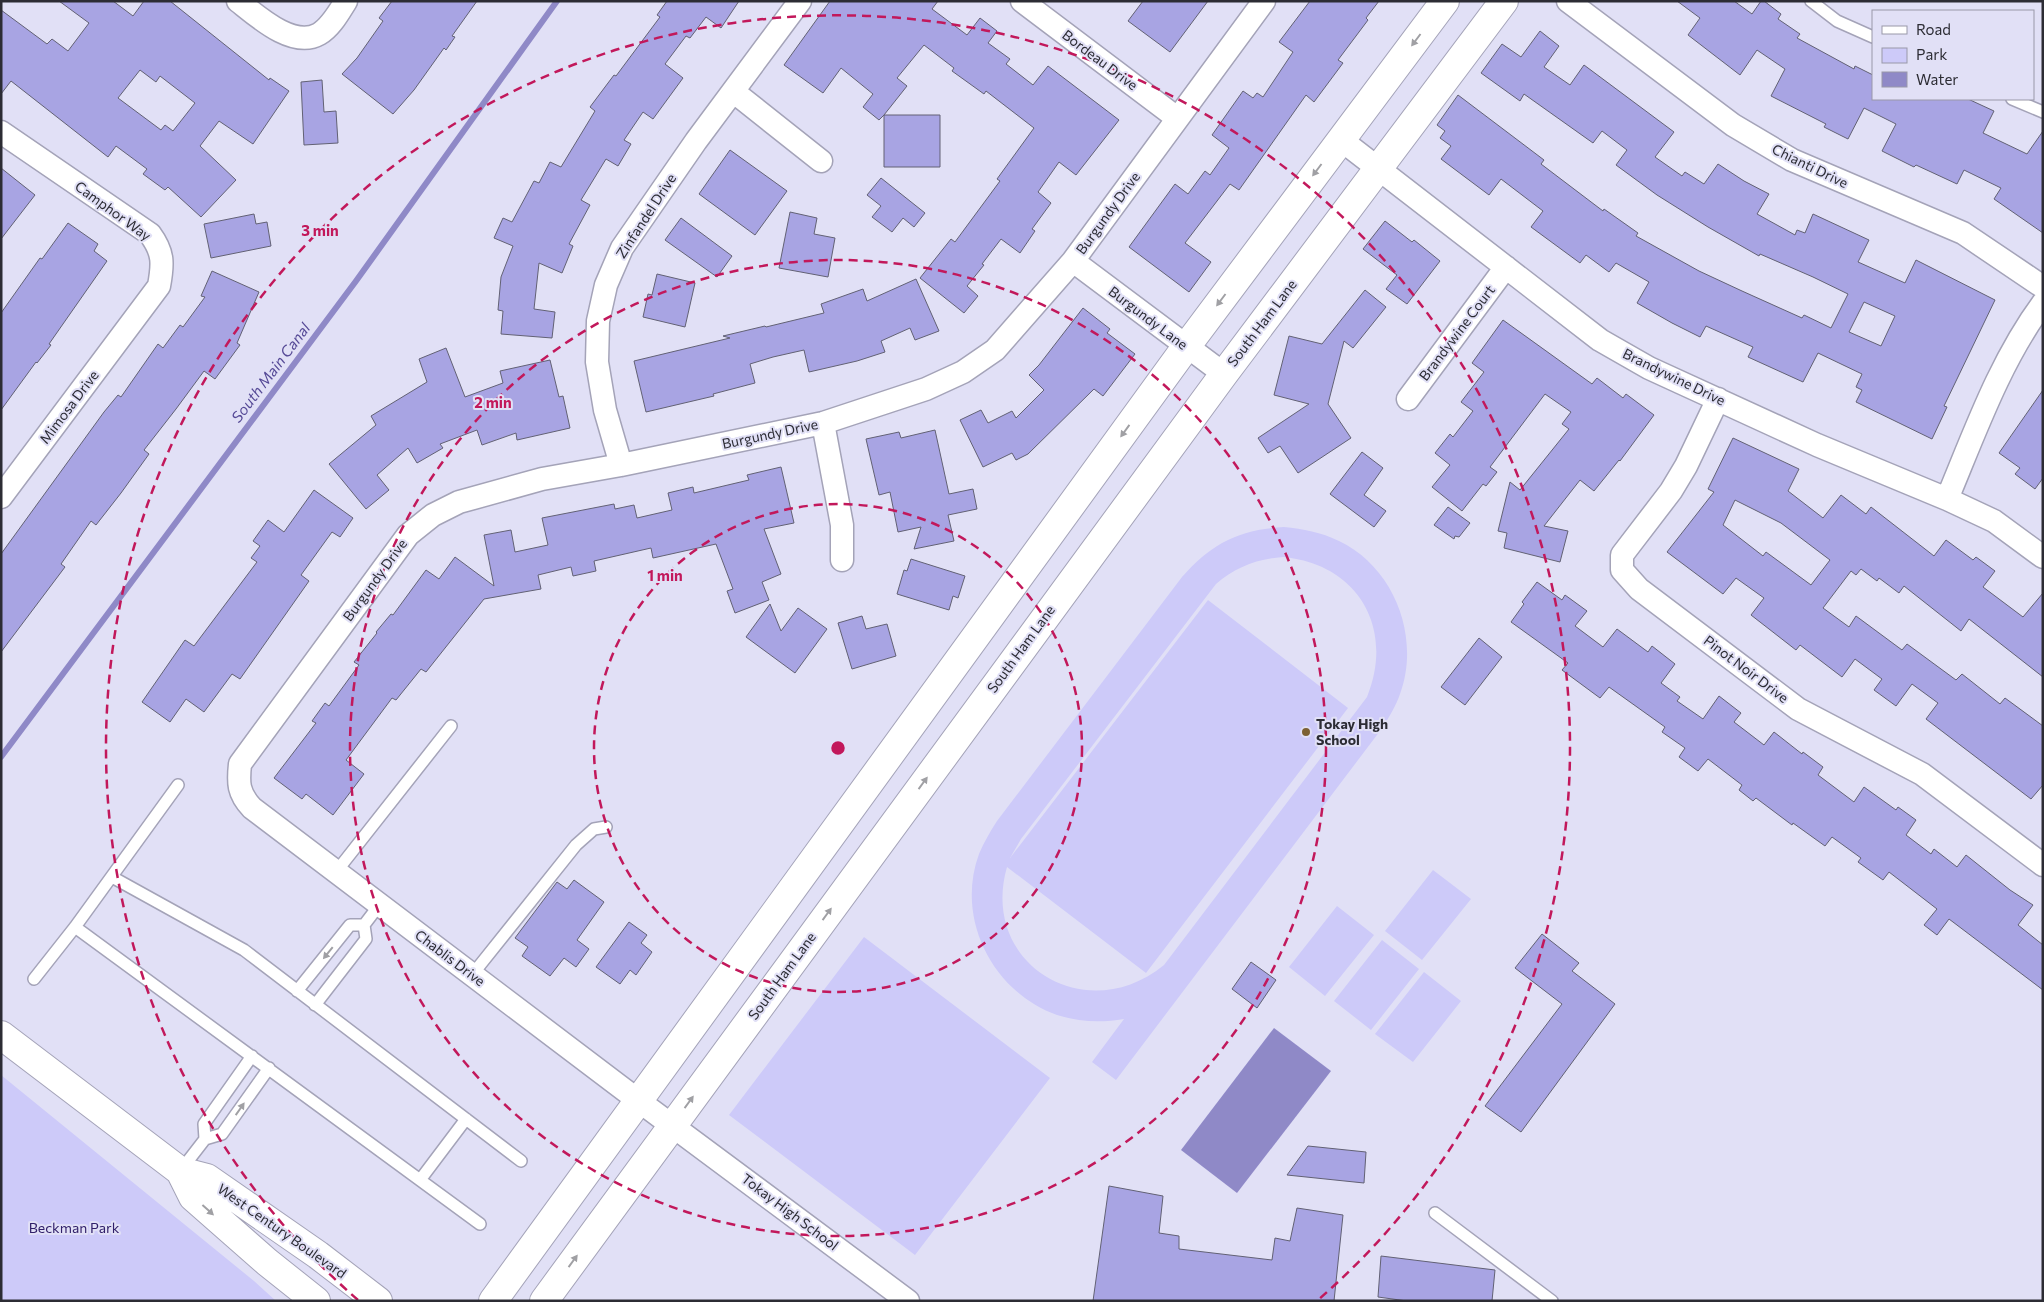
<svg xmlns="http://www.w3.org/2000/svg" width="2044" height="1302" viewBox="0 0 2044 1302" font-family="Commissioner,sans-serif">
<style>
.green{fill:#cdcaf9;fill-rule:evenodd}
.water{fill:#8f89c7}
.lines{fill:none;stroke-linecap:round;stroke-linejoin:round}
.stream{stroke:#8f89c7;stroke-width:6}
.building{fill:#a8a4e3;stroke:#626174;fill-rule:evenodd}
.lane-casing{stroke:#a4a3b8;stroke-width:14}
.street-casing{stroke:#a4a3b8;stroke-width:25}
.secondary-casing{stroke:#a4a3b8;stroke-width:30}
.lane{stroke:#fff;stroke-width:11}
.street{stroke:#fff;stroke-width:22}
.secondary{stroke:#fff;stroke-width:28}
.oneway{fill:#a0a0a4}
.ring{fill:none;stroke:#c2185b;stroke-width:2.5;stroke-dasharray:9 6}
.poi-dot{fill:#7c6033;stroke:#e1e0f6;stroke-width:2}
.labels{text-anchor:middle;stroke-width:4;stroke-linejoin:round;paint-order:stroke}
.street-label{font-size:14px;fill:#2c2c34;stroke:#e1e0f6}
.poi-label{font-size:14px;font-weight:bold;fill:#2c2c34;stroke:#e1e0f6;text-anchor:start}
.park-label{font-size:14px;fill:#31206a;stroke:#e1e0f6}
.water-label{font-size:15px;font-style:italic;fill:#554996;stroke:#e1e0f6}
.centre{fill:#c2185b;stroke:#e1e0f6;stroke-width:2.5}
.ring-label{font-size:15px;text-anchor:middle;font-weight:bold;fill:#c2185b;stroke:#e1e0f6;stroke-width:4;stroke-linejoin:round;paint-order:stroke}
</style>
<rect width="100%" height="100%" fill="#e1e0f6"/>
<!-- green -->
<path class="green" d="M 1284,527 C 1303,529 1321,532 1339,541 C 1394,567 1421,637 1400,694 C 1396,706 1389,717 1383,727 L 1116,1080 L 1092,1062 L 1124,1019 C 1101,1023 1079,1022 1057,1015 C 993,992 955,919 979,854 C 984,842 990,832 997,821 L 1182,577 C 1211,544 1239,529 1284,527 ZM 1283,557 C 1358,564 1395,628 1367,697 L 1164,965 C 1086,1029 979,964 1007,867 L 1146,973 L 1348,708 L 1208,600 L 1010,858 L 1021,839 L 1216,584 C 1236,567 1256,559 1283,557 Z
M 1433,870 L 1471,899 L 1422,960 L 1385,931 Z
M 1337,906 L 1374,935 L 1325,996 L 1289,967 Z
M 864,937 L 1050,1078 L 915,1255 L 729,1115 Z
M 1382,940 L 1419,969 L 1371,1030 L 1334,1001 Z
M 1424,972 L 1461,1001 L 1413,1062 L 1375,1034 Z
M 1,1075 L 254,1281 L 276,1301 L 1,1301 Z"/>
<!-- water -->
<path class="water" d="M 1274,1028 L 1331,1071 L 1237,1193 L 1181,1150 Z"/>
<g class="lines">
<!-- stream -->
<path class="stream" d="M 1,757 L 356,281 L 557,1"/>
</g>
<!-- building -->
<path class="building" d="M 59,1 L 113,1 L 133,16 L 144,1 L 170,1 L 269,80 L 270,78 L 289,91 L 253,144 L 219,121 L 200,146 L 236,180 L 201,217 L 168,187 L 165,190 L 143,174 L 147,169 L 116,146 L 108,157 L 11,81 L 1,94 L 1,10 L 47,44 L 52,39 L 68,51 L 89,23 ZM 140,70 L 156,82 L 160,76 L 195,103 L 173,131 L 165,125 L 161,130 L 118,98 Z
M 392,1 L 477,1 L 452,36 L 455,37 L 446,50 L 444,48 L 414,90 L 393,114 L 342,74 L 357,58 L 383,21 L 379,18 Z
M 667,1 L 739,1 L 721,28 L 706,17 L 690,38 L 686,36 L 665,64 L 683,78 L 653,119 L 643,112 L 624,140 L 631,144 L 618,166 L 606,159 L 581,200 L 590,205 L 569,244 L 573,246 L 562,273 L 539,263 L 534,309 L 555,312 L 552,338 L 501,334 L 503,311 L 498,310 L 501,277 L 513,246 L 494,238 L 503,218 L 512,222 L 534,181 L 539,183 L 550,162 L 561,167 L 595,111 L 590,107 L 614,75 L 616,76 L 660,17 L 657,15 Z
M 830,1 L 938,1 L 932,9 L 967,35 L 980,18 L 997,31 L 988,43 L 1010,59 L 1006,64 L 1033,85 L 1048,66 L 1119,120 L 1076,175 L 1059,162 L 1038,192 L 1051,203 L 1032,229 L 1035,231 L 1020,253 L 1001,239 L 982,264 L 984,265 L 967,286 L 978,296 L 964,313 L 920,278 L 951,239 L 955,242 L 1000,181 L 997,179 L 1034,128 L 986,91 L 984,94 L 952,71 L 954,68 L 924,45 L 897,78 L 907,86 L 884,115 L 940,115 L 940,167 L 884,167 L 884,115 L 879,120 L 863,107 L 873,94 L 841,68 L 823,93 L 784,65 Z
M 1143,1 L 1208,1 L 1170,52 L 1128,21 Z
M 1310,1 L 1379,1 L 1366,18 L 1368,20 L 1338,60 L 1343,63 L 1314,102 L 1306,95 L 1239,190 L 1230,184 L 1185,243 L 1211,262 L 1189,292 L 1129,247 L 1175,184 L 1188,194 L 1205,171 L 1210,175 L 1229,148 L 1212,135 L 1243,91 L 1253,98 L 1257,93 L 1263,97 L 1293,52 L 1279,42 Z
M 1677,1 L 1734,1 L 1752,14 L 1761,1 L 1764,1 L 1781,14 L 1778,19 L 1800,34 L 1797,38 L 1854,69 L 1855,66 L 1873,75 L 1873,99 L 1968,99 L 1994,111 L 1983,133 L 2027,154 L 2043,131 L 2043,233 L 1994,199 L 2001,188 L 1964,170 L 1957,184 L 1916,165 L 1914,167 L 1882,151 L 1896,124 L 1864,108 L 1848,139 L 1824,127 L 1826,124 L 1771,96 L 1785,69 L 1757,50 L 1740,75 L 1688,35 L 1700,18 Z
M 1540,31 L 1559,46 L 1544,67 L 1570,85 L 1584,65 L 1674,132 L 1655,157 L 1682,176 L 1685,172 L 1704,184 L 1718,164 L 1744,181 L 1769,194 L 1757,214 L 1795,235 L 1797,230 L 1805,233 L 1813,214 L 1869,240 L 1858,262 L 1905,283 L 1916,260 L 1995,300 L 1944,406 L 1947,407 L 1932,439 L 1856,402 L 1862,390 L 1856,387 L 1862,374 L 1818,353 L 1803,382 L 1748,357 L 1753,347 L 1706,326 L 1700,337 L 1672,323 L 1637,303 L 1649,282 L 1616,263 L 1609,272 L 1586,255 L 1580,263 L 1531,227 L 1543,211 L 1501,179 L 1489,195 L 1441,159 L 1451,146 L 1440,138 L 1445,131 L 1437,125 L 1458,95 L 1544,160 L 1541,164 L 1603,211 L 1604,209 L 1638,233 L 1636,236 L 1699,271 L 1742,291 L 1802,318 L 1804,315 L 1831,328 L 1848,294 L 1813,277 L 1760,254 L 1759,256 L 1708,227 L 1657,195 L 1616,165 L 1627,150 L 1602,131 L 1593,143 L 1524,94 L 1520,101 L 1481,73 L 1502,44 L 1521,57 ZM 1864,302 L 1895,316 L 1881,346 L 1849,332 Z
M 322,80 L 324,112 L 336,111 L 338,143 L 304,145 L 301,82 Z
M 730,150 L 787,191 L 755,235 L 699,194 Z
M 1,168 L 35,195 L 1,239 Z
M 881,178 L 925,213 L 914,227 L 903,218 L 892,232 L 872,217 L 881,206 L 867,195 Z
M 790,212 L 817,218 L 814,234 L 835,238 L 828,277 L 779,268 Z
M 254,214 L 256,224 L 267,222 L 271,246 L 211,258 L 204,224 Z
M 681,218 L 732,256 L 717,277 L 665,240 Z
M 1385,221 L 1412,242 L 1414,240 L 1440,261 L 1407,304 L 1386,289 L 1397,275 L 1363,249 Z
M 68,223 L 98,244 L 94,251 L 107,261 L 49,344 L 51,345 L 37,363 L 36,362 L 1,410 L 1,313 L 40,258 L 42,259 Z
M 212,271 L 259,292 L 237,343 L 240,345 L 215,379 L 204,371 L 176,409 L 144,450 L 149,454 L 121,493 L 96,525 L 91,521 L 61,564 L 65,567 L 1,652 L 1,554 L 104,412 L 118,395 L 121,397 L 158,344 L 163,348 L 180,325 L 183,327 L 205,297 L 201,296 Z
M 657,274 L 695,283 L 685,327 L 643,317 L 648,294 L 652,295 Z
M 916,279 L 939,331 L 915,340 L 910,328 L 881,341 L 885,352 L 857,361 L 809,372 L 804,350 L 773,357 L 750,364 L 755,383 L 713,394 L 714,396 L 646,412 L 634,361 L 730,338 L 723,336 L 765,326 L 766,327 L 824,313 L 821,304 L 863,289 L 867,301 Z
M 1365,290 L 1386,307 L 1353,348 L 1344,341 L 1328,404 L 1351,438 L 1298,473 L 1280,446 L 1268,453 L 1258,438 L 1309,404 L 1274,395 L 1289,336 L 1322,344 Z
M 1083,308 L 1110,329 L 1107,333 L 1135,354 L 1103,396 L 1094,389 L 1028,454 L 1016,460 L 1012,453 L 983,467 L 960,420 L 981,410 L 988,423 L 1012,411 L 1016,418 L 1044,390 L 1029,375 L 1039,365 Z
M 1503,320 L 1592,384 L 1597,378 L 1623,398 L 1626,394 L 1654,415 L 1620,461 L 1619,460 L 1594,491 L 1580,480 L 1544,526 L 1568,531 L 1560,562 L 1504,548 L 1507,533 L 1498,531 L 1510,482 L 1520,490 L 1569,429 L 1562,424 L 1571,412 L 1545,394 L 1490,467 L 1497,472 L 1486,486 L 1483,484 L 1462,511 L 1432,487 L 1450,465 L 1435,453 L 1450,434 L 1453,437 L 1473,411 L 1461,402 L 1484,372 L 1472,363 Z
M 446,348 L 465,397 L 503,383 L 500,371 L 550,360 L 559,397 L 563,396 L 570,428 L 517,440 L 516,433 L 482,445 L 477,430 L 440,444 L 443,448 L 417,463 L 408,448 L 377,475 L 389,490 L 366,509 L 329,464 L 376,425 L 371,416 L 427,382 L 419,359 Z
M 2043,390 L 2043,478 L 2035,489 L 2015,474 L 2020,468 L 1999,453 Z
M 935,430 L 949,494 L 973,489 L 977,509 L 948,515 L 954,541 L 914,549 L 921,527 L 898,532 L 890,492 L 879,495 L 866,439 L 899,432 L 901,438 Z
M 1733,438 L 1799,469 L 1788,491 L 1823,518 L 1841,495 L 1866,514 L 1871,507 L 1934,556 L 1946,540 L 1973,560 L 1976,557 L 1995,571 L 1983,587 L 2023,617 L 2043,593 L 2043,677 L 1969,619 L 1961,631 L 1904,586 L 1899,593 L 1879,578 L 1877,581 L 1861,569 L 1856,575 L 1851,571 L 1823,608 L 1849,627 L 1856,616 L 1902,650 L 1907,644 L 1956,680 L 1962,674 L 2000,704 L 2005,698 L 2043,726 L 2043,785 L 2031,799 L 1926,719 L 1938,703 L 1912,684 L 1896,706 L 1874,690 L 1882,679 L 1855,659 L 1842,677 L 1800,645 L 1796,650 L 1751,615 L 1764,598 L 1736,578 L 1723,594 L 1667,552 L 1714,492 L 1708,489 ZM 1735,500 L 1781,523 L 1830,560 L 1811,585 L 1766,552 L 1763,556 L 1723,525 Z
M 1362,452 L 1383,468 L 1364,495 L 1386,511 L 1374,527 L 1330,494 Z
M 781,467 L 794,523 L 764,529 L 781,574 L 762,582 L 769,600 L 735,613 L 727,591 L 733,589 L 716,544 L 653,558 L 651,548 L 594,561 L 596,571 L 573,576 L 571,567 L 538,575 L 541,589 L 484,599 L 426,672 L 421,669 L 396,700 L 392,698 L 346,760 L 364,774 L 333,815 L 306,794 L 302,799 L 274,778 L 316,723 L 312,721 L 325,703 L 329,706 L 359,665 L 354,662 L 377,633 L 376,632 L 391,614 L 393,615 L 426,570 L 439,579 L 455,557 L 494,586 L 484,535 L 511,530 L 515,552 L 548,545 L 542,518 L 614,504 L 615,509 L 634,505 L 637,518 L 672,510 L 668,493 L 693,487 L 694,493 L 749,480 L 747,475 Z
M 314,490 L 353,518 L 340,537 L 332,532 L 301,575 L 309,581 L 240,679 L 232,674 L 204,712 L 186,699 L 170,722 L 142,702 L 185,640 L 194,646 L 257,562 L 251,558 L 260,546 L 253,541 L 268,520 L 284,532 Z
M 1448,507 L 1470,523 L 1459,537 L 1455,536 L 1454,539 L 1434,525 Z
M 911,559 L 965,576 L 958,598 L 953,596 L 949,610 L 897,594 L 904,570 L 907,571 Z
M 1537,582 L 1562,600 L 1565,595 L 1587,611 L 1575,626 L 1603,647 L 1617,629 L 1648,652 L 1652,646 L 1675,664 L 1661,683 L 1680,697 L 1677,701 L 1703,719 L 1719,696 L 1741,713 L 1734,722 L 1764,745 L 1774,732 L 1802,754 L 1803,752 L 1823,767 L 1818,775 L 1854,802 L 1864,787 L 1896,810 L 1898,807 L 1916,820 L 1906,835 L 1931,854 L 1934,849 L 1957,867 L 1966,855 L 2010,890 L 2033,905 L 2018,925 L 2043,945 L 2043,990 L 1949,919 L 1937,935 L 1924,925 L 1937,909 L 1889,872 L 1883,880 L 1858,862 L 1861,858 L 1832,837 L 1825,846 L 1793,823 L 1792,825 L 1756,798 L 1753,801 L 1739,790 L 1742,785 L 1708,759 L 1698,771 L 1679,757 L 1685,748 L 1662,732 L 1665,727 L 1609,687 L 1600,698 L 1562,670 L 1568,663 L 1511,622 L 1524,604 L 1522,602 Z
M 770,604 L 781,631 L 798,608 L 827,629 L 795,673 L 746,637 Z
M 862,616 L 866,629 L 887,624 L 896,656 L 852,669 L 838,623 Z
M 1479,638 L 1502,657 L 1465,705 L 1441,687 Z
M 574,880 L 604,902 L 577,940 L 589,949 L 576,967 L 564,958 L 550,976 L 522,956 L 528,947 L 515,938 L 557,882 L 567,889 Z
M 629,922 L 647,935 L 641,943 L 652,952 L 636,975 L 630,970 L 620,984 L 596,967 Z
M 1542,934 L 1579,963 L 1572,971 L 1615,1004 L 1521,1132 L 1485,1106 L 1562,1004 L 1515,968 Z
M 1251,962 L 1276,980 L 1257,1008 L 1232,989 Z
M 1308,1146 L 1366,1152 L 1364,1183 L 1287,1175 Z
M 1109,1186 L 1163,1196 L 1159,1233 L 1179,1236 L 1179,1249 L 1272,1260 L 1275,1238 L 1290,1241 L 1297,1208 L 1343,1215 L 1334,1301 L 1093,1301 Z
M 1381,1256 L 1495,1270 L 1492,1301 L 1407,1301 L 1378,1297 Z"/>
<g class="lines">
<!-- lane casing -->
<g class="lane-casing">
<path id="lane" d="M 1811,1 L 1837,21 L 1873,37
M 2012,99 L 2043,112
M 336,872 L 451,726
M 112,877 L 244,950 L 521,1161
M 75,927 L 480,1224
M 472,975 L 576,845 L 594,829 L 606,827
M 34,979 L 75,927 L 178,785
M 297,991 L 350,925 L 364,925
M 315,1005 L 366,939 L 364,925 L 380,904
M 205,1139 L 204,1124 L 252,1056
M 181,1170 L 205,1139 L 222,1134 L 269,1068
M 420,1180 L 466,1119
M 1435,1213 L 1552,1301"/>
</g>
<!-- street casing -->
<g class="street-casing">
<path id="street" d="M 238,1 C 257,16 293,49 319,34 C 331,27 339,12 346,1
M 1022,1 L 1177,118
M 1568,1 L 1733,125 L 1792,160 L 1963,233 L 2043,287
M 734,92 L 821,161
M 1,132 L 150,234 C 164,253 163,264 159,286 L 1,497
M 1340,139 L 1600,340 L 1649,368 L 1817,445 L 1947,499 L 1994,521 L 2043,557
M 1073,261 L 1224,374
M 1408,399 L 1506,267
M 1718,399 L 1686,466 L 1671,491 L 1622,555 L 1622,570 L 1639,589 L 1798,709 L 1922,774 L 2043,865
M 823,423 L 842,525 L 842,560
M 621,465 L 605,410 L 597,362 L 598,321 L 606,285 L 622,248 L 696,141 L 800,1
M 1947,499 C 1975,432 2000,361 2043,303
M 908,1301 L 639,1101 L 252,808 C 238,793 238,783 240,764 L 408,535 L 433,515 L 459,502 L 542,479 L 621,465 L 823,423 L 926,389 L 963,372 L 995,350 L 1073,261 L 1264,1"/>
</g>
<!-- secondary casing -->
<g class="secondary-casing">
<path id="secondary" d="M 1,1035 L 180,1171 L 207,1178 L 318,1255 L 378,1301
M 180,1171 L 193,1197 L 267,1262 L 316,1301
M 493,1301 L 1186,347 L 1445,1
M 544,1301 L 1224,374 L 1504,1"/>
</g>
<!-- lane -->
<use href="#lane" class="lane"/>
<!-- street -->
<use href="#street" class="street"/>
<!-- secondary -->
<use href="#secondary" class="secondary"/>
</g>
<!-- one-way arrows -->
<defs><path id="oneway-solid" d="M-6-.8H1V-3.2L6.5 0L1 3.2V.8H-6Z" transform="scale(1.25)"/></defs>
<g class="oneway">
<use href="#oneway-solid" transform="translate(1416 40) rotate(127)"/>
<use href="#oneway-solid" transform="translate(1317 170) rotate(127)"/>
<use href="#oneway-solid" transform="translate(1221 300) rotate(127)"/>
<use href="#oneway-solid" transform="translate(1125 431) rotate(126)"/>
<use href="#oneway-solid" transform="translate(923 783) rotate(-54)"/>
<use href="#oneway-solid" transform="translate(827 914) rotate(-54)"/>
<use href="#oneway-solid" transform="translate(328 953) rotate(129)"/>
<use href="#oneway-solid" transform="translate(689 1102) rotate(-54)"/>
<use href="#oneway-solid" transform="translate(240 1109) rotate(-55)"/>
<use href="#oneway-solid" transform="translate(208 1210) rotate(42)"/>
<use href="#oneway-solid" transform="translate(573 1261) rotate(-54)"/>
</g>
<!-- distance rings -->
<g class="ring">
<circle cx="838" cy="748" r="244"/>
<circle cx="838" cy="748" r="488"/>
<path d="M358 1300A732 732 0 1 1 1318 1300"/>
</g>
<!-- markers -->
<circle class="poi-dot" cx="1306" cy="732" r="5"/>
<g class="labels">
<!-- street labels -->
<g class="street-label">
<text transform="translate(1100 60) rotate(37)" y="5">Bordeau Drive</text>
<text transform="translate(1810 166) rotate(26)" y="5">Chianti Drive</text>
<text transform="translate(113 211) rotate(36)" y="5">Camphor Way</text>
<text transform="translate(1108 213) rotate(-54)" y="5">Burgundy Drive</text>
<text transform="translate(646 216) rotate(-57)" y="5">Zinfandel Drive</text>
<text transform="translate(1148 318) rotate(37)" y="5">Burgundy Lane</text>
<text transform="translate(1262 323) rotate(-53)" y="5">South Ham Lane</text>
<text transform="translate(1457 333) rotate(-53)" y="5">Brandywine Court</text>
<text transform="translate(1674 377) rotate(26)" y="5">Brandywine Drive</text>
<text transform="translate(69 407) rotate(-53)" y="5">Mimosa Drive</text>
<text transform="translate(770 434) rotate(-12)" y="5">Burgundy Drive</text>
<text transform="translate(375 580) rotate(-54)" y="5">Burgundy Drive</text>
<text transform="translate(1021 649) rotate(-54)" y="5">South Ham Lane</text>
<text transform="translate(1746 669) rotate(37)" y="5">Pinot Noir Drive</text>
<text transform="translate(450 958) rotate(37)" y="5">Chablis Drive</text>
<text transform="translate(782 976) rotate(-54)" y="5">South Ham Lane</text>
<text transform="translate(790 1212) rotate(37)" y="5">Tokay High School</text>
<text transform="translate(282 1231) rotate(35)" y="5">West Century Boulevard</text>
</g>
<!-- poi labels -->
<g class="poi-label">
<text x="1316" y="729">Tokay High<tspan x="1316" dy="16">School</tspan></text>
</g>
<!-- park labels -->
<g class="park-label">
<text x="74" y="1233">Beckman Park</text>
</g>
<!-- water labels -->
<g class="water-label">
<text transform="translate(271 373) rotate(-53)" y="5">South Main Canal</text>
</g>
</g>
<circle cx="838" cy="748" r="8" class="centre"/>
<g class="ring-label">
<text x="320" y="236">3 min</text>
<text x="493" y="408">2 min</text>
<text x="665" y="581">1 min</text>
</g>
<!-- border -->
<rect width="2044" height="1302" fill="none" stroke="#2c2c34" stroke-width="5"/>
<!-- legend -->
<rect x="1872" y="10" width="162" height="90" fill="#e1e0f6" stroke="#9998a8"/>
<rect x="1882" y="26" width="25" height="8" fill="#ffffff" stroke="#9998a8"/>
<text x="1916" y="35" font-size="15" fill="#2c2c34">Road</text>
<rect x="1882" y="48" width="25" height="15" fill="#cdcaf9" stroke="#9998a8"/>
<text x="1916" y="60" font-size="15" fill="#2c2c34">Park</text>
<rect x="1882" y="72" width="25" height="15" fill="#8f89c7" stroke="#9998a8"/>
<text x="1916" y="85" font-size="15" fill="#2c2c34">Water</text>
</svg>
